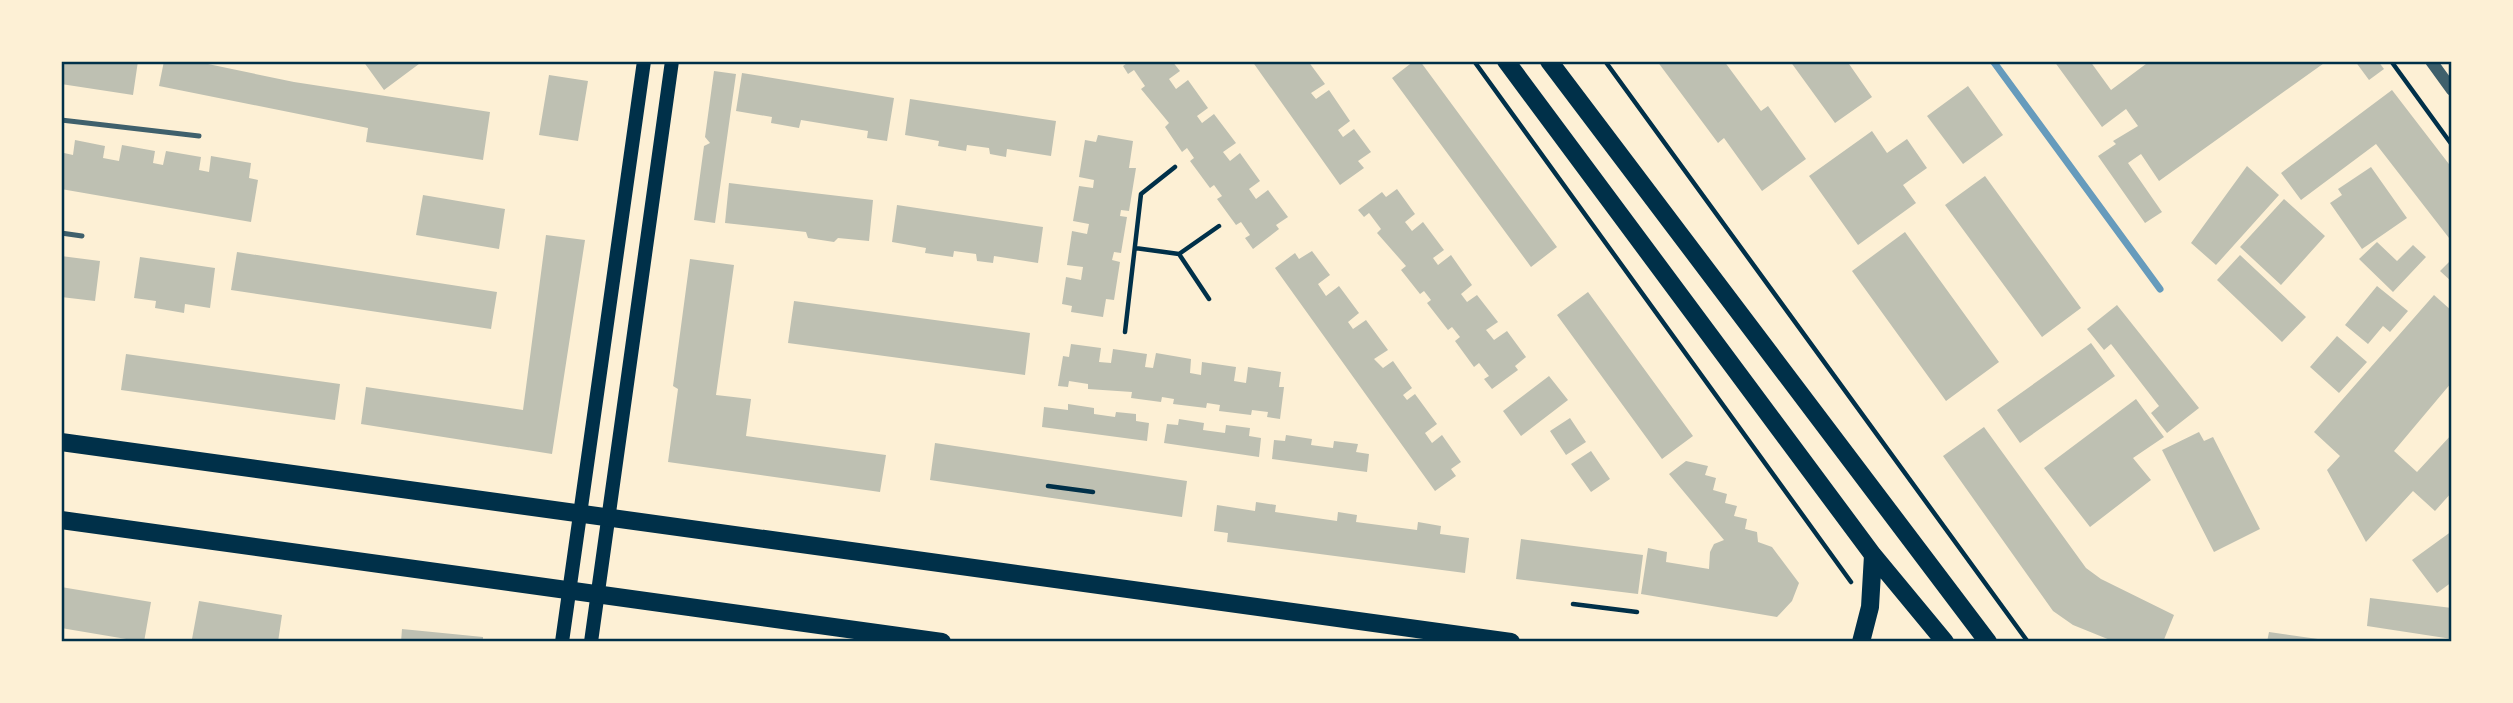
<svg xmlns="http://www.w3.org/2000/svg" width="2513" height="703" viewBox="0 0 2513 703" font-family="'Playfair Display',serif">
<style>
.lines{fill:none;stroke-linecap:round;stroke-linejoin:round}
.stream{stroke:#669bbc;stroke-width:7}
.building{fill:#bec0b2}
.path{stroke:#003049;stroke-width:4.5}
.service{stroke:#3f606c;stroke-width:5}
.tertiary{stroke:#3f606c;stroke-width:12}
.secondary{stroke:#003049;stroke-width:14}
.primary{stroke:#003049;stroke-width:18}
.neatline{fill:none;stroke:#003049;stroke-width:2.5}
</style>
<rect width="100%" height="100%" fill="#fdf0d5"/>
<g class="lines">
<!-- stream -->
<path class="stream" d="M 1993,61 L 2160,289"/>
</g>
<!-- building -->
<path class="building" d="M 61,61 L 138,61 L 133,95 L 61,84 Z
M 164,61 L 209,61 L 208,64 L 294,82 L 490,112 L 483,160 L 366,142 L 368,128 L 159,86 Z
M 363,61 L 423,61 L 384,90 Z
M 1130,61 L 1172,61 L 1180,71 L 1169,79 L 1176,89 L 1188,80 L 1208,108 L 1197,116 L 1202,123 L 1214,114 L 1236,143 L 1223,152 L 1230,161 L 1240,153 L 1260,181 L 1249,189 L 1256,199 L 1268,190 L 1288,217 L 1276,225 L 1279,229 L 1253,249 L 1245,238 L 1250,235 L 1241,222 L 1236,225 L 1217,199 L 1222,196 L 1214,185 L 1210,188 L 1190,161 L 1194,158 L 1187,148 L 1182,152 L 1165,127 L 1169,123 L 1141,89 L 1145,86 L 1134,70 L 1128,74 L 1123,66 Z
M 1252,61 L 1308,61 L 1325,84 L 1311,93 L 1316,99 L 1329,90 L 1350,121 L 1338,130 L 1343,137 L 1354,129 L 1371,152 L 1358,161 L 1364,168 L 1340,185 Z
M 1414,61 L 1420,61 L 1557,247 L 1531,267 L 1392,78 Z
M 1657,61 L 1724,61 L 1761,111 L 1768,106 L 1806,159 L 1762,191 L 1724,138 L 1718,143 Z
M 1790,61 L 1847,61 L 1872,97 L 1835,123 Z
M 2054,61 L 2090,61 L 2111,90 L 2150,61 L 2327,61 L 2159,181 L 2141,154 L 2128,163 L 2162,212 L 2145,223 L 2098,156 L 2116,144 L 2113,141 L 2138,126 L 2126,109 L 2102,127 Z
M 2355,61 L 2378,61 L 2384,69 L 2369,80 Z
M 714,71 L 736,74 L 715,223 L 694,220 L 704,146 L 710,143 L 705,137 Z
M 742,73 L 894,98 L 887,141 L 867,138 L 868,131 L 801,120 L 799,128 L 771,123 L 772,117 L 736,111 Z
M 549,75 L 588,81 L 578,141 L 539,135 Z
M 1968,86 L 2003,135 L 1963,164 L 1927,116 Z
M 2392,90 L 2452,168 L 2452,236 L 2449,238 L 2376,144 L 2301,200 L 2281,173 Z
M 910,99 L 1056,121 L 1051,156 L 1007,149 L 1006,157 L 990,154 L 989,148 L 967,145 L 966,151 L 938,146 L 939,141 L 905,135 Z
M 1872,131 L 1887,153 L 1907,139 L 1927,168 L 1903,185 L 1916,203 L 1858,245 L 1809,176 Z
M 1098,135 L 1133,141 L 1129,168 L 1136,168 L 1129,211 L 1121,210 L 1120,216 L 1127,217 L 1121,253 L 1114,252 L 1112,260 L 1120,262 L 1114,300 L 1106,299 L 1103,317 L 1071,312 L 1072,306 L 1062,304 L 1066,277 L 1081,280 L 1083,267 L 1067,265 L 1072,231 L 1087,234 L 1089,224 L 1073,221 L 1079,186 L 1093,188 L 1094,180 L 1079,177 L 1085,140 L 1096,142 Z
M 75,140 L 105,146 L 103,158 L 119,161 L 122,145 L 155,151 L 153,163 L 163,165 L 166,151 L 201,157 L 199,170 L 209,172 L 211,156 L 251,163 L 249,178 L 258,180 L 251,222 L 61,189 L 64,153 L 73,155 Z
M 2247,166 L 2279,195 L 2216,265 L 2191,243 Z
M 2371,167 L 2407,218 L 2362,249 L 2330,203 L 2342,195 L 2338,189 Z
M 1985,176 L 2081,308 L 2042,337 L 1945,205 Z
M 729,183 L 873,200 L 869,241 L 838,238 L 834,242 L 808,238 L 806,232 L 725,223 Z
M 1397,189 L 1415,214 L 1405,222 L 1412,231 L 1423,222 L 1444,250 L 1433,258 L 1438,265 L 1451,255 L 1472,285 L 1461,294 L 1467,302 L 1477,295 L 1498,322 L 1486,330 L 1494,340 L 1507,331 L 1526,357 L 1515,366 L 1518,370 L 1492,389 L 1484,379 L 1489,376 L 1479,363 L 1474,367 L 1455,341 L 1460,337 L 1452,327 L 1448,330 L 1427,303 L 1431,300 L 1424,291 L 1420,294 L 1401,270 L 1406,266 L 1377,233 L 1381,229 L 1369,213 L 1364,217 L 1358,210 L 1382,192 L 1386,197 Z
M 423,195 L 505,209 L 499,249 L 416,235 Z
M 2284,199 L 2325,236 L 2281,285 L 2240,247 Z
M 897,205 L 1043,227 L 1038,263 L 994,256 L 993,263 L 977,261 L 976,254 L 954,251 L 953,257 L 925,253 L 926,248 L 892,242 Z
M 1905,232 L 1999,362 L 1946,401 L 1852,271 Z
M 546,235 L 585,240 L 552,454 L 361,424 L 366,387 L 523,410 Z
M 2377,242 L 2397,261 L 2413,245 L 2426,257 L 2393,292 L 2359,259 Z
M 1312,251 L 1330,275 L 1318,284 L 1326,296 L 1339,286 L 1359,313 L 1348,322 L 1353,329 L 1366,320 L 1388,350 L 1374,359 L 1383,368 L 1393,361 L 1412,388 L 1403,395 L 1407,400 L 1415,394 L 1437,424 L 1425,433 L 1432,443 L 1442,435 L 1461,462 L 1451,469 L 1456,476 L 1435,491 L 1275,268 L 1295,253 L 1299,259 Z
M 237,252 L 497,292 L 491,329 L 231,290 Z
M 2240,255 L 2306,317 L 2282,342 L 2217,280 Z
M 61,256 L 100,261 L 95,301 L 61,297 Z
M 140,257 L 215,268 L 210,308 L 185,304 L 184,313 L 155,308 L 156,301 L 134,298 Z
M 690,259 L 734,265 L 716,395 L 751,399 L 746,436 L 886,455 L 880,492 L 668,462 L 678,389 L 673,386 Z
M 2452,259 L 2452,282 L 2440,271 Z
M 2377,286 L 2408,311 L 2390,332 L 2383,326 L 2368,344 L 2345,325 Z
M 1588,292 L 1693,436 L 1662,459 L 1557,315 Z
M 2434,295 L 2452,311 L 2452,382 L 2394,451 L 2417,472 L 2452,434 L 2452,492 L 2435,511 L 2413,491 L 2366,542 L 2327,470 L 2340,456 L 2314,432 Z
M 794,301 L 1030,333 L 1025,375 L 788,343 Z
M 2117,305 L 2199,408 L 2167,433 L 2151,413 L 2159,406 L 2111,344 L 2104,350 L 2087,329 Z
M 2337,336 L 2367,362 L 2339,393 L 2310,367 Z
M 2091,343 L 2115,376 L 2020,443 L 1997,410 Z
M 1071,344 L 1101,348 L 1099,362 L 1111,363 L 1113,349 L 1147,354 L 1145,367 L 1153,368 L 1156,353 L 1191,359 L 1190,373 L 1201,375 L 1202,362 L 1236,367 L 1234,381 L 1246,383 L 1248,367 L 1281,372 L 1279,387 L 1284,387 L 1280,419 L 1267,417 L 1268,412 L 1252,410 L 1251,415 L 1219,411 L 1220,405 L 1207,403 L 1206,408 L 1173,404 L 1174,399 L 1162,397 L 1161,402 L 1131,398 L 1132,392 L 1088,389 L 1088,384 L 1069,381 L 1068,387 L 1058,386 L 1063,356 L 1069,357 Z
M 126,354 L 340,384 L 335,420 L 121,390 Z
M 1549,376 L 1568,400 L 1521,436 L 1503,411 Z
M 2136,399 L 2164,437 L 2133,458 L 2151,480 L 2090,527 L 2044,468 Z
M 1068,404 L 1094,408 L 1094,414 L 1115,417 L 1116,412 L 1136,414 L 1136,421 L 1149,423 L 1147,441 L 1042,427 L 1044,407 L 1068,410 Z
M 1570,418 L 1586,442 L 1566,455 L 1550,431 Z
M 1179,419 L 1204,423 L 1203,430 L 1225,433 L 1226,425 L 1250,428 L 1249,436 L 1261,438 L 1259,457 L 1164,443 L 1167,424 L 1178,425 Z
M 1984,427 L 2086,568 L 2101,579 L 2174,615 L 2163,642 L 2115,642 L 2073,625 L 2053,611 L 1943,456 Z
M 2199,432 L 2204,441 L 2213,437 L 2260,529 L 2214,552 L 2162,450 Z
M 1286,435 L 1312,439 L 1311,445 L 1333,448 L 1334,441 L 1358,444 L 1356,452 L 1369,454 L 1367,472 L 1272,459 L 1274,440 L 1285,441 Z
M 935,443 L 1187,481 L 1182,517 L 930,480 Z
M 1591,451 L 1610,479 L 1591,492 L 1571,464 Z
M 1686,461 L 1708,466 L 1705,475 L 1716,478 L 1713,490 L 1727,494 L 1725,503 L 1737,506 L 1734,516 L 1747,519 L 1745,529 L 1757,532 L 1758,542 L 1772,547 L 1799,583 L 1792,601 L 1777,617 L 1641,594 L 1648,548 L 1667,552 L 1666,562 L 1709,569 L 1710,552 L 1714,544 L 1724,540 L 1669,474 Z
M 1256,502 L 1276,505 L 1275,512 L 1337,521 L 1338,512 L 1357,515 L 1356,522 L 1417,530 L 1418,522 L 1441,526 L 1440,534 L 1469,538 L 1465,573 L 1227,542 L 1228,533 L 1214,531 L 1217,505 L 1255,511 Z
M 2452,531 L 2452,582 L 2437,593 L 2412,560 Z
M 1521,539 L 1643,555 L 1638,594 L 1516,579 Z
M 61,587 L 151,602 L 144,642 L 61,628 Z
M 2370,598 L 2452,608 L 2452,639 L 2367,626 Z
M 199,601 L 282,615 L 278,642 L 192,639 Z
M 402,629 L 483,637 L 483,642 L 401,642 Z
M 2269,632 L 2325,640 L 2325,642 L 2267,642 Z"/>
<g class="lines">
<!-- path -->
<path class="path" d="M 1474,61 L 1851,582
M 1605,61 L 2028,642
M 2391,61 L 2452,145
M 1135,248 L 1179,254 L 1219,226
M 1179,254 L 1209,299
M 1125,332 L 1141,194 L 1175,167
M 1048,486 L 1093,492
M 1573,604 L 1637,612"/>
<!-- service -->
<path class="service" d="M 61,120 L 199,136
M 61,233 L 82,236"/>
<!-- tertiary -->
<path class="tertiary" d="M 2431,61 L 2452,90"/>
<!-- secondary -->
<path class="secondary" d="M 562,642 L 644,61
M 591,642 L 672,61"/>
<!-- primary -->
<path class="primary" d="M 1506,61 L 1873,555 L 1945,642
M 1549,61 L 1988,642
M 61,442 L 1511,642
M 61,520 L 942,642
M 1861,642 L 1870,607 L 1873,555"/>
</g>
<!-- border -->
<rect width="2513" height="703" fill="none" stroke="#fdf0d5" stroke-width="126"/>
<rect x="63" y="63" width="2387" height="577" class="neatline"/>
</svg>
